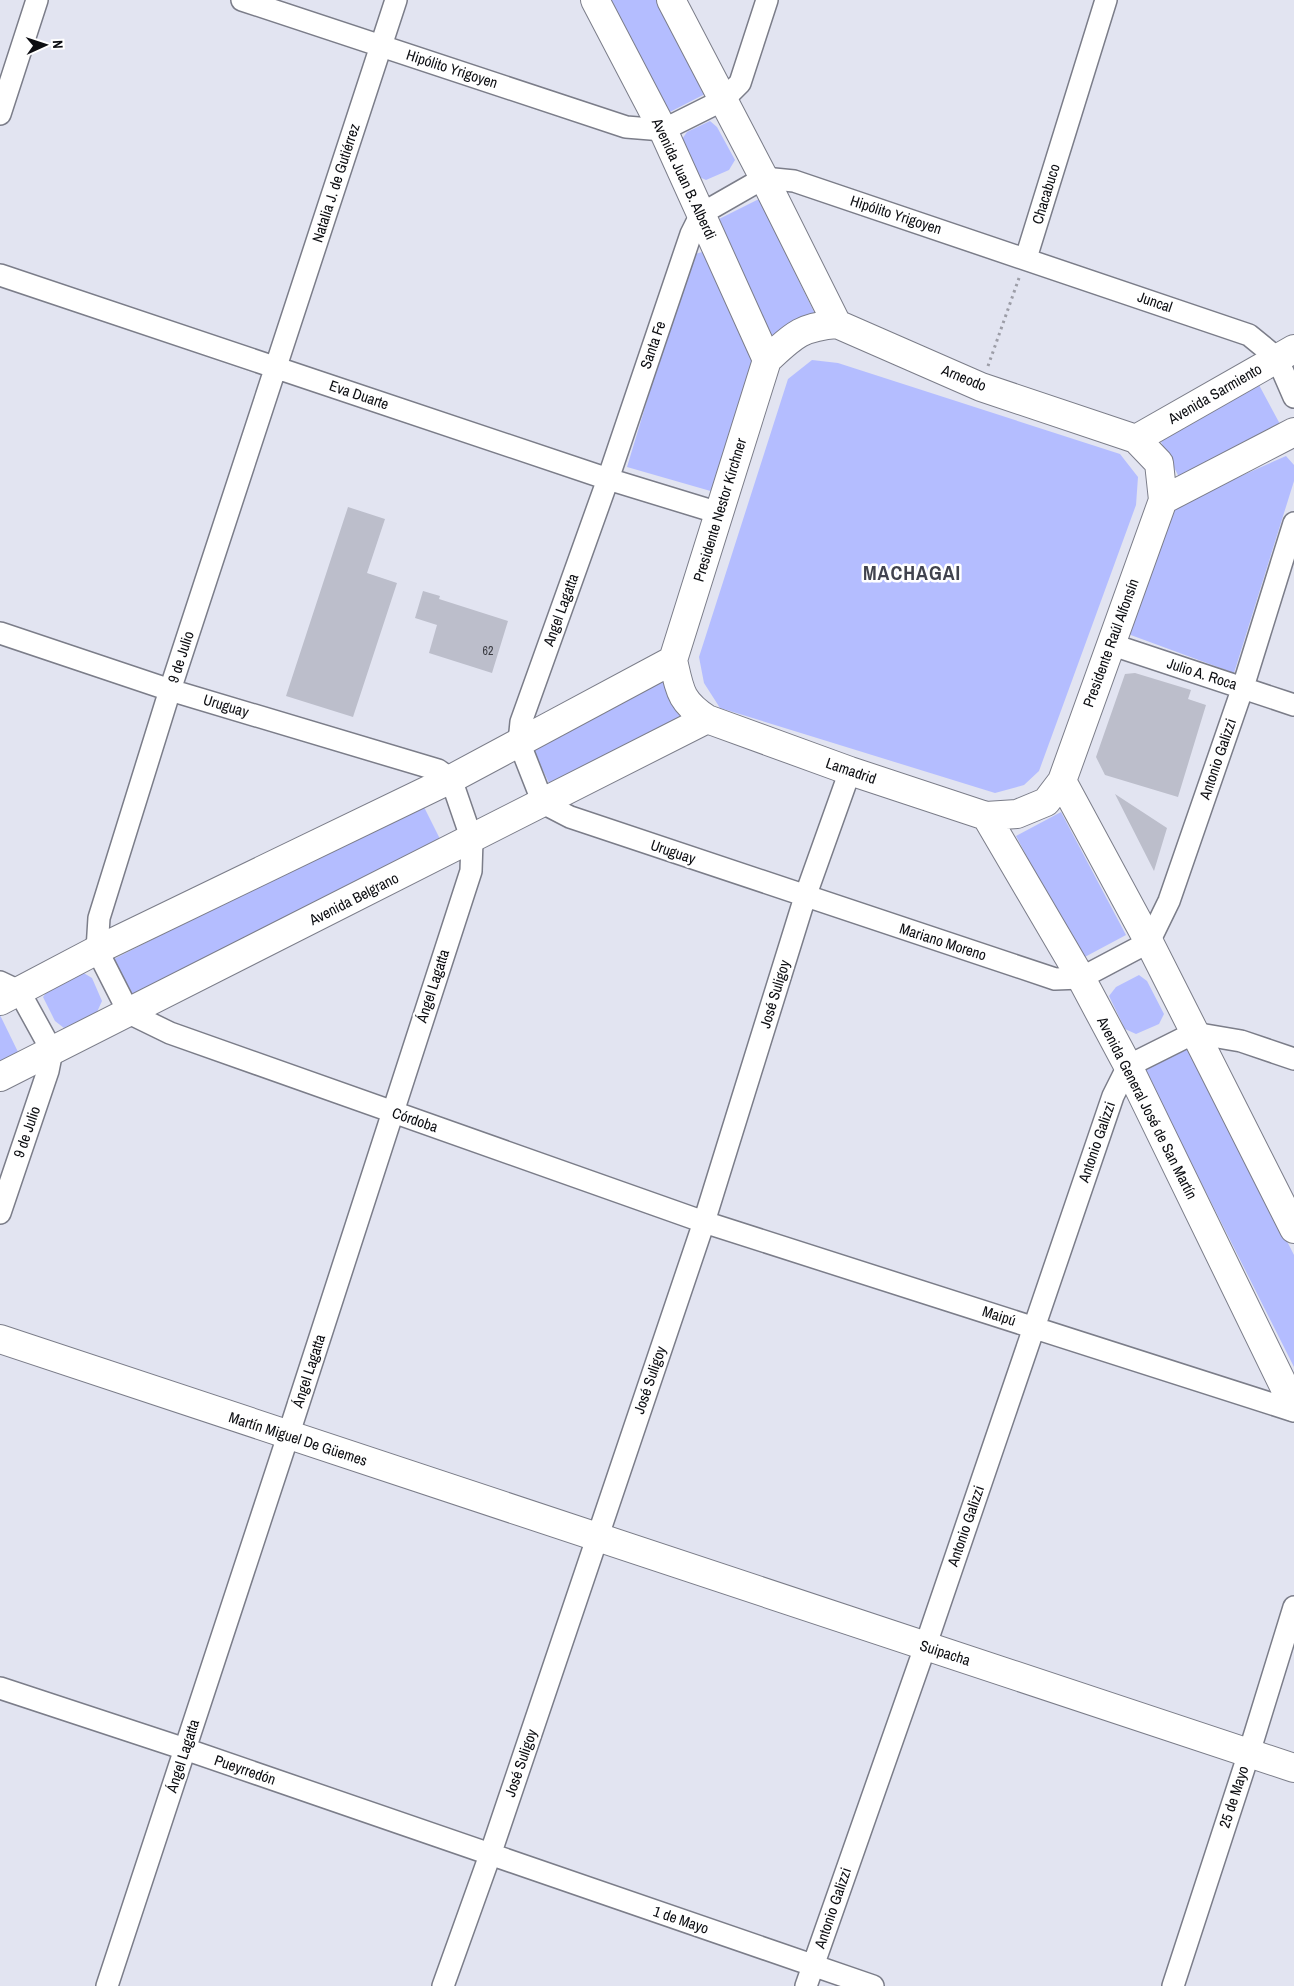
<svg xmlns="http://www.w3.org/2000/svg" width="1294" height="1986" viewBox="0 0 1294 1986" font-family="'Archivo Narrow',sans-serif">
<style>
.green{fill:#b4bdff}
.building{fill:#bcbecb}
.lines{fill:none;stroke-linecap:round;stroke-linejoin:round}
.minor-casing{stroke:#7b7d89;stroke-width:24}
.tertiary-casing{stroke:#7b7d89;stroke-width:30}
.path{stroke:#9c9da7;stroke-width:3;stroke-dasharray:2.5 4;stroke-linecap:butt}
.minor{stroke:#fff;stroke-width:21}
.tertiary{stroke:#fff;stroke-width:28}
.labels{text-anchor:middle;stroke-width:5;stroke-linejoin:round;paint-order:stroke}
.number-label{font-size:12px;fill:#393a40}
.street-label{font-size:15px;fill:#0d0e12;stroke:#fff}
.district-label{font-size:20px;font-weight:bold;letter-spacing:1px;fill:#41434e;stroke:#fff}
</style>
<rect width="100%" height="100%" fill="#e2e4f1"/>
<!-- green -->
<path class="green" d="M 607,0 L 656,0 L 705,94 L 666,114 Z
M 710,121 L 717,127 L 735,160 L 729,170 L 706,180 L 695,175 L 680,142 L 687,132 Z
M 759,199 L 816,316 L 772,338 L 715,221 Z
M 706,251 L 756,359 L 714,492 L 627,467 L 691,255 Z
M 812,360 L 838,363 L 1120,454 L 1138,477 L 1136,505 L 1039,771 L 1024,785 L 995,793 L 720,708 L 704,683 L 699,657 L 788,379 Z
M 1259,385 L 1281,426 L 1180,479 L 1159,438 Z
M 1286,456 L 1294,465 L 1294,481 L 1234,673 L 1128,634 L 1173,506 Z
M 665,678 L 686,718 L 551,787 L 531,746 Z
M 422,803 L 443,845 L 134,1000 L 114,959 Z
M 1061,812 L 1126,935 L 1081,959 L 1016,836 Z
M 82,972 L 92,978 L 102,1001 L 97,1012 L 64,1028 L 55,1021 L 43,997 L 49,989 Z
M 1139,975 L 1147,981 L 1164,1014 L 1159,1024 L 1136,1034 L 1125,1029 L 1109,996 L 1116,987 Z
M 0,1015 L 19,1054 L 0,1063 Z
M 1187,1044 L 1294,1255 L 1294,1367 L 1143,1067 Z"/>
<!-- building -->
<path class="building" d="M 348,507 L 385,519 L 367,573 L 397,583 L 353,717 L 286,696 Z
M 423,591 L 440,596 L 439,599 L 508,621 L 492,673 L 429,653 L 437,625 L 415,618 Z
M 1135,673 L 1191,690 L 1188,699 L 1206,705 L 1178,797 L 1105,775 L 1096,757 L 1125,674 Z
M 1115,794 L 1167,828 L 1154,871 Z"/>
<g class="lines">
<!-- minor casing -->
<g class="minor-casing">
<path id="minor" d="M 242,0 L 626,127 L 663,130 L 723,100 L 740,83 L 767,0
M 396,0 L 170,690 L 99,918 L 97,950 L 129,1013 L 170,1033 L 704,1222 L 1294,1411
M 0,114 L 37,0
M 1026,258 L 1106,0
M 0,275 L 608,479 L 719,513
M 1294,397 L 1277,358 L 1249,335 L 794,181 L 764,178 L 701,214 L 691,234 L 608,479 L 521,722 L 519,742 L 543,803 L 570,817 L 1055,979 L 1081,978 L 1149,942 L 1169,901 L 1243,687 L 1294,523
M 0,633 L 170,690 L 438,770 L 451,779 L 472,840 L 471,871 L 288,1436 L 107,1986
M 1110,644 L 1294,705
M 0,982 L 19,991 L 52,1051 L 48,1071 L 0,1213
M 0,1688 L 185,1749 L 873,1986
M 443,1986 L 490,1855 L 704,1222 L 805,897 L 850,771
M 806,1986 L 925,1647 L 1113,1096 L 1128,1066 L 1194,1033 L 1241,1041 L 1294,1059
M 1173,1986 L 1249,1753 L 1294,1607"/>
</g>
<!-- tertiary casing -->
<g class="tertiary-casing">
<path id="tertiary" d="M 595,0 L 663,130 L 767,360
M 671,0 L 764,178 L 837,324
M 837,324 L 981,387 L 1136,439 L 1159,463 L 1163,500 L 1062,781 L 1046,802 L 1017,814 L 986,816 L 850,771 L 707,719 C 680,701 680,691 673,660 L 767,360 C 793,336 800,327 837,324 Z
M 1136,439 L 1294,349
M 1163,500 L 1294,432
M 1062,781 L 1149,942 L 1294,1229
M 986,816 L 1081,978 L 1128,1066 L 1294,1407
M 0,1001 L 97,950 L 451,779 L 673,660
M 0,1077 L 707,719
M 0,1339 L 1294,1768"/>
</g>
<!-- path -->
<path class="path" d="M 988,366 L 1019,278"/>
<!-- minor -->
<use href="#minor" class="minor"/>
<!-- tertiary -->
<use href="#tertiary" class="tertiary"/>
</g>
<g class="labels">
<!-- number labels -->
<g class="number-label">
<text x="488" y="655">62</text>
</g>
<!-- street labels -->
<g class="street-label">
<text transform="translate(452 69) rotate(18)" y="5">Hipólito Yrigoyen</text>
<text transform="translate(684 179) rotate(65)" y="5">Avenida Juan B. Alberdi</text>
<text transform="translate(336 183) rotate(-72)" y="5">Natalia J. de Gutiérrez</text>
<text transform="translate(1046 194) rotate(-73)" y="5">Chacabuco</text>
<text transform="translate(896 215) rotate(18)" y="5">Hipólito Yrigoyen</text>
<text transform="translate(1155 302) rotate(19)" y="5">Juncal</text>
<text transform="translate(653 345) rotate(-71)" y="5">Santa Fe</text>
<text transform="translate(964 378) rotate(22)" y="5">Arneodo</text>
<text transform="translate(1215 394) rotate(-30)" y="5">Avenida Sarmiento</text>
<text transform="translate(359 395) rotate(19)" y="5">Eva Duarte</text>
<text transform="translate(720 510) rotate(-73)" y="5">Presidente Nestor Kirchner</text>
<text transform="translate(561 610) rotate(-70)" y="5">Angel Lagatta</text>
<text transform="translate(1111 643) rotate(-70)" y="5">Presidente Raúl Alfonsín</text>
<text transform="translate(181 657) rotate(-72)" y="5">9 de Julio</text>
<text transform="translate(1202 674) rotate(18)" y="5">Julio A. Roca</text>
<text transform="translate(226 706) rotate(17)" y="5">Uruguay</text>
<text transform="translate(1218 759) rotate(-71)" y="5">Antonio Galizzi</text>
<text transform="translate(851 771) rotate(19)" y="5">Lamadrid</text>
<text transform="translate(673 852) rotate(19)" y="5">Uruguay</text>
<text transform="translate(354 899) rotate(-27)" y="5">Avenida Belgrano</text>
<text transform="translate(943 942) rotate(18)" y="5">Mariano Moreno</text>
<text transform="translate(433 986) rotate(-72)" y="5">Ángel Lagatta</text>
<text transform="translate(775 994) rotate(-73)" y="5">José Suligoy</text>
<text transform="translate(1147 1108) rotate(63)" y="5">Avenida General José de San Martín</text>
<text transform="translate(415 1120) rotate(19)" y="5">Córdoba</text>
<text transform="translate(27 1132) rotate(-71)" y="5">9 de Julio</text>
<text transform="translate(1097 1142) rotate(-71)" y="5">Antonio Galizzi</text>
<text transform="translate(999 1316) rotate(18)" y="5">Maipú</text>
<text transform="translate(309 1371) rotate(-72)" y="5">Ángel Lagatta</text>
<text transform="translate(650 1380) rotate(-71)" y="5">José Suligoy</text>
<text transform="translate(298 1439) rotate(18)" y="5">Martín Miguel De Güemes</text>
<text transform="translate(966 1526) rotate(-71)" y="5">Antonio Galizzi</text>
<text transform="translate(945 1653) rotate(18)" y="5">Suipacha</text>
<text transform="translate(183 1756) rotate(-72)" y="5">Ángel Lagatta</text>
<text transform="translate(521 1763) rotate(-71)" y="5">José Suligoy</text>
<text transform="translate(245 1770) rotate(19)" y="5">Pueyrredón</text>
<text transform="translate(1234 1797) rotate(-72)" y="5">25 de Mayo</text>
<text transform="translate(833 1908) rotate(-71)" y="5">Antonio Galizzi</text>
<text transform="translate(681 1920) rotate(19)" y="5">1 de Mayo</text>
</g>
<!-- district labels -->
<g class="district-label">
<text x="912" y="580">MACHAGAI</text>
</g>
</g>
<!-- north arrow -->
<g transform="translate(45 45) rotate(87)" stroke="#ffffff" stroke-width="4" paint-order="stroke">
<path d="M0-4L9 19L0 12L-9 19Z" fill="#0d0e12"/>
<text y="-8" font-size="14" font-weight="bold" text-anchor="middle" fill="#0d0e12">N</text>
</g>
</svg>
